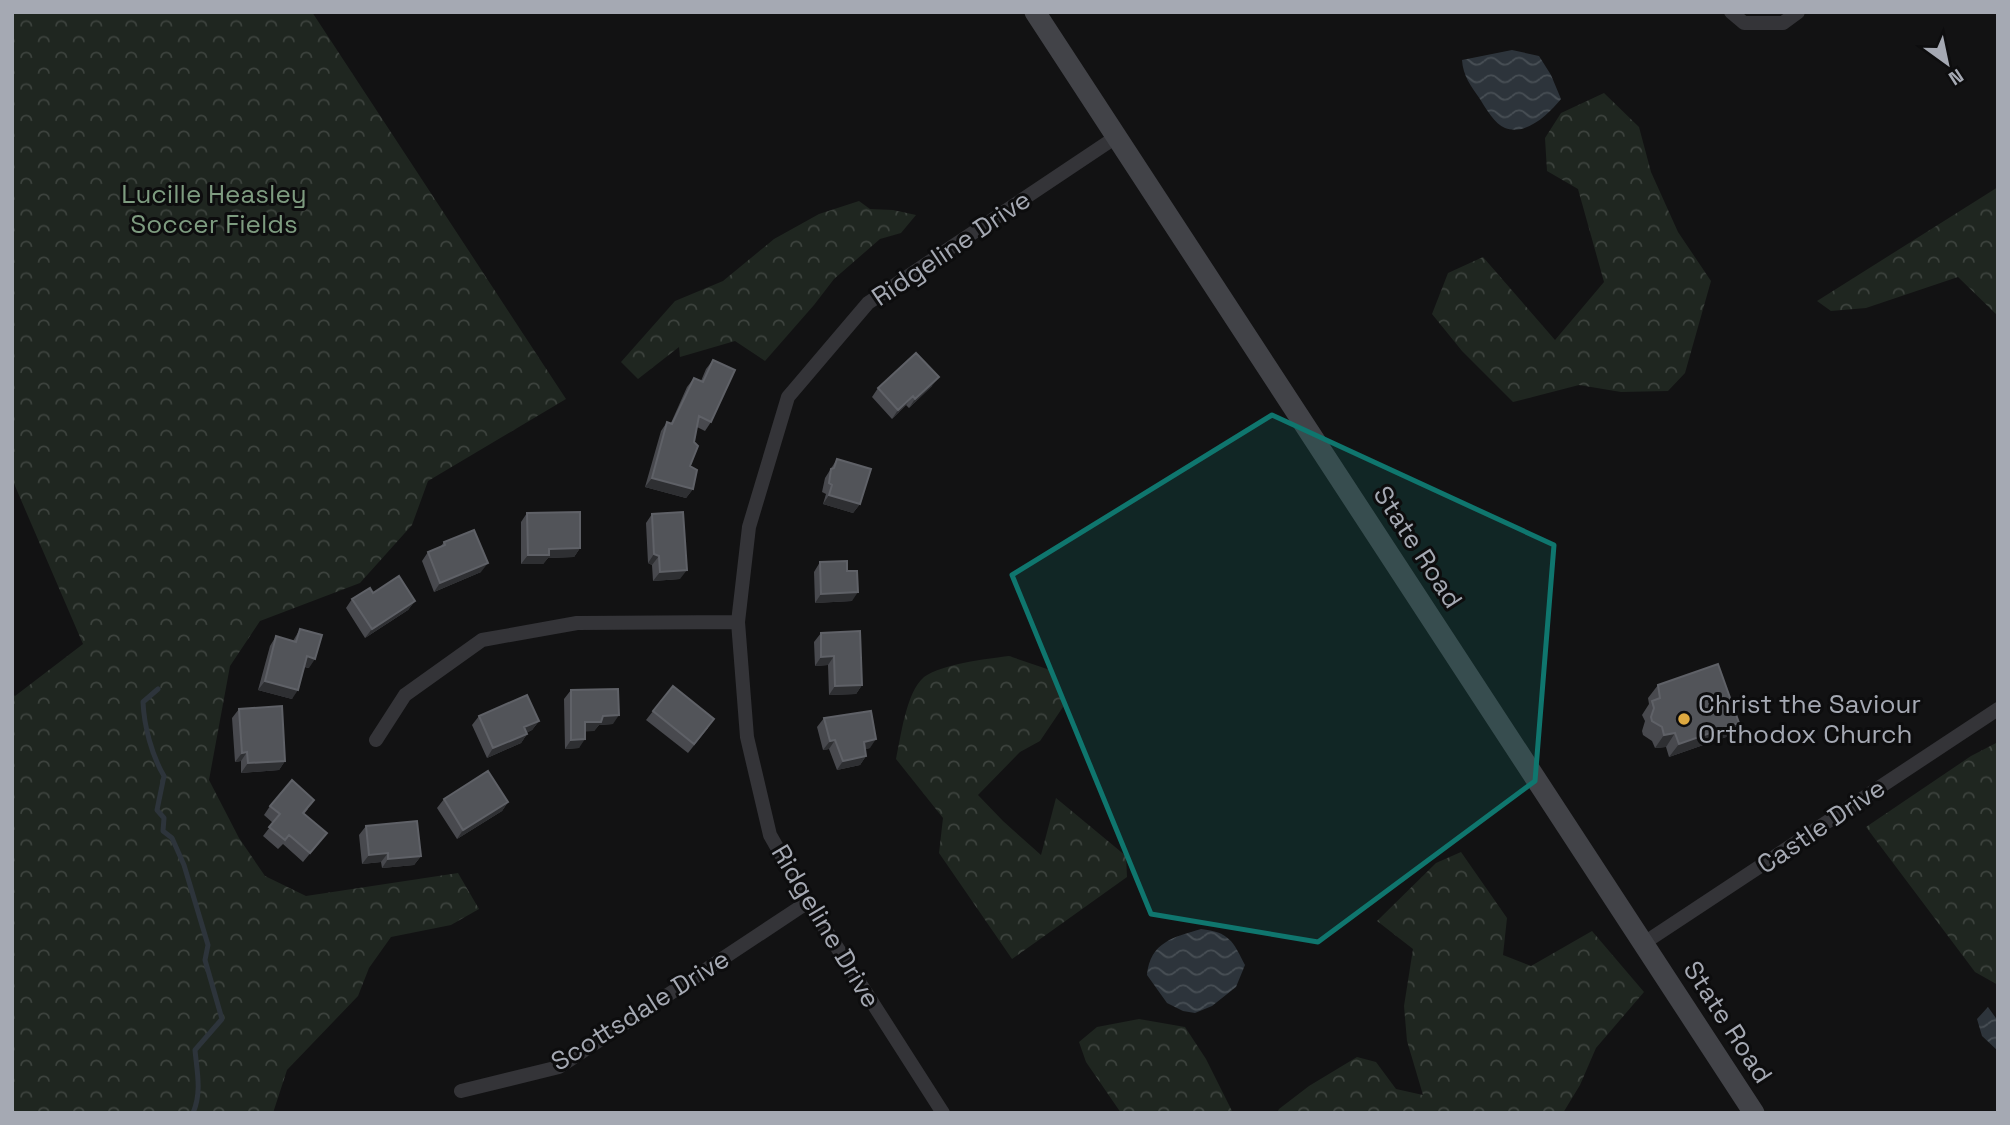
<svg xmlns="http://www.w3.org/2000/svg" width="2010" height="1125" viewBox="0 0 2010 1125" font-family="'Space Grotesk',sans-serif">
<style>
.forest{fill:url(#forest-crowns)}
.water{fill:url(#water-waves)}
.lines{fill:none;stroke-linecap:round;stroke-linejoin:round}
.stream{stroke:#2d343b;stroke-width:5}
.street{stroke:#343438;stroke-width:14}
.secondary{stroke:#424348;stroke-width:21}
.wall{fill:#48494e}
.shaded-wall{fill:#2e2f32}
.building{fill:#525459;stroke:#5f6167;stroke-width:2}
.marked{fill:#0f766e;fill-opacity:0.2;stroke:#0f766e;stroke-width:5;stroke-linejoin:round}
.poi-dot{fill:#dea940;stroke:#0d0d0e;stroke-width:2.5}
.labels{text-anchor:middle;stroke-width:6;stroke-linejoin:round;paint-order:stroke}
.park-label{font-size:26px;fill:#7e9c80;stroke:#0d0d0e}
.street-label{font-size:26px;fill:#a5a9b3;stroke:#0d0d0e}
.poi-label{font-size:26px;fill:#a5a9b3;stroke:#0d0d0e;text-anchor:start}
</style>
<defs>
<pattern id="forest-crowns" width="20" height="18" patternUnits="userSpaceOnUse" patternTransform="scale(1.75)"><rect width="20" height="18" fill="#1f2620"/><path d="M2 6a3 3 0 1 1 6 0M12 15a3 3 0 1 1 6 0" fill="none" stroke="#3d433e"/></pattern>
<pattern id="water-waves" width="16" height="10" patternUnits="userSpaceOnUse" patternTransform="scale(1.75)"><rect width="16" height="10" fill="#2d343b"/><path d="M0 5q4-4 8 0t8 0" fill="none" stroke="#484f55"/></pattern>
</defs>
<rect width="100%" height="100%" fill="#121213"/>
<!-- forest -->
<path class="forest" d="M 12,12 L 312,12 L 566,399 L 428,481 L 412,525 L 360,583 L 260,621 L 230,666 L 209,780 L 239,838 L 265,876 L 306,896 L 458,873 L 479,909 L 451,925 L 391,937 L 369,968 L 358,996 L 287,1070 L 273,1113 L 12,1113 L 12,693 L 15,696 L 83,644 L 12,479 Z
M 1604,93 L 1639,127 L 1651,172 L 1678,232 L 1711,281 L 1685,373 L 1668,391 L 1621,392 L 1579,385 L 1513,402 L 1462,351 L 1432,314 L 1448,273 L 1483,257 L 1555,340 L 1604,282 L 1578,189 L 1547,171 L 1545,138 L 1561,113 Z
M 1998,187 L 1998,316 L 1958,277 L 1866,308 L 1831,311 L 1817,301 Z
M 859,201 L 870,209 L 893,210 L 916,215 L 901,233 L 880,239 L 834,279 L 814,305 L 765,361 L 735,341 L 680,357 L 679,347 L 638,379 L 621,362 L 675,301 L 723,281 L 774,239 L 819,214 Z
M 1009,656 L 1053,671 L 1065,704 L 1040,741 L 1020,752 L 978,795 L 1003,821 L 1041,855 L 1056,798 L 1126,856 L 1127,877 L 1012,959 L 939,853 L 943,818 L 896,759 C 901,737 906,692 924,677 C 942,664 986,659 1009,656 Z
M 1998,742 L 1998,985 L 1975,972 L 1866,827 L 1971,756 Z
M 1461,852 L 1507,918 L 1503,955 L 1531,966 L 1592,931 L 1644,992 L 1596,1048 L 1580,1085 L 1563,1113 L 1277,1113 L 1279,1109 L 1309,1086 L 1357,1057 L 1376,1062 L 1396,1089 L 1423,1095 L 1407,1041 L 1404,1006 L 1413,949 L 1377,921 L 1436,863 Z
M 1139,1019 L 1185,1027 L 1206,1059 L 1233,1113 L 1121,1113 L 1086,1062 L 1079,1042 L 1097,1027 Z"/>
<!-- water -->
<path class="water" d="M 1512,50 L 1539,56 L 1551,75 L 1561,99 C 1549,114 1526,136 1505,128 C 1495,124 1486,109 1480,99 C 1471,86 1463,76 1462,60 Z
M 1201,929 C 1229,932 1233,941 1245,965 L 1236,987 L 1212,1006 L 1195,1013 L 1183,1011 L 1167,1003 L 1147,975 C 1150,942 1174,937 1201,929 Z
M 1988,1007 L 1998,1021 L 1998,1051 L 1982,1036 L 1977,1019 Z"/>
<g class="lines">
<!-- stream -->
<path class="stream" d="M 158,689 L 143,702 C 144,726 152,756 164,776 L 157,810 L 164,818 L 163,831 L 172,838 L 184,865 L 208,945 L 205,960 L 222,1019 L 195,1050 C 197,1072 202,1092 193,1113"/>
<!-- street -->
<path class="street" d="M 1731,12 L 1744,23 L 1783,23 L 1798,12
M 376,740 L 405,695 L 482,640 L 577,623 L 738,622
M 1644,943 L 1998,709
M 461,1091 L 559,1067 L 808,902
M 943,1113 L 808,902 L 770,835 L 747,737 L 738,622 L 749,527 L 788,397 L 868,303 L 1116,137"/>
<!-- secondary -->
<path class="secondary" d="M 1035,12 L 1754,1113"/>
</g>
<!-- wall -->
<path class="wall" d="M 713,360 L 711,422 L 705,431 L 697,427 L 690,466 L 693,489 L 686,498 L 645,487 L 661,431 L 667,422 L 671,423 L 687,387 L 694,378 L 701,381 L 706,369 Z
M 932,386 L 909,408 L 906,405 L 892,419 L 872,397 L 878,388 Z
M 837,459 L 860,504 L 853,513 L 823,504 L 826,494 L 822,492 L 825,478 Z
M 527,513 L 580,548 L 574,557 L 548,558 L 543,564 L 521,564 L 521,522 Z
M 652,514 L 680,579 L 653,581 L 652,565 L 648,563 L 646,523 Z
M 444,542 L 481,572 L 434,592 L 422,561 L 428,552 L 441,546 Z
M 820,562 L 847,571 L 852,601 L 815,603 L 814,572 Z
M 373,593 L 415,601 L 408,610 L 365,638 L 346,608 L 352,599 Z
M 300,629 L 309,668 L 304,667 L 292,699 L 258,690 L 270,646 L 276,636 L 293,641 Z
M 821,633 L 862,685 L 856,694 L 829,695 L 828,665 L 815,666 L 814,642 Z
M 1658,685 L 1729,736 L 1669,757 L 1666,747 L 1655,748 L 1652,741 L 1643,735 L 1642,731 L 1645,721 L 1642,715 L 1649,704 L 1648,698 Z
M 571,690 L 613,724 L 599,725 L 594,731 L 585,731 L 579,748 L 565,749 L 564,699 Z
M 239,709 L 285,761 L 279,770 L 241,773 L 241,761 L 235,762 L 232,718 Z
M 653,711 L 708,728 L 688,753 L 646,720 Z
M 479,716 L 539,721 L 532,730 L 526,733 L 527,734 L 521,743 L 487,758 L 472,725 Z
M 824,718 L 870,748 L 865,749 L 866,756 L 860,765 L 837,770 L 829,749 L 823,750 L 817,727 Z
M 444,799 L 508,802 L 502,811 L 457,839 L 437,808 Z
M 270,806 L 308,809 L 304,814 L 327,833 L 303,862 L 283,844 L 278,849 L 263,836 L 273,823 L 264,815 Z
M 366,826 L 421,856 L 414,865 L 382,868 L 381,862 L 362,864 L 359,835 Z"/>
<!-- shaded-wall -->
<path class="shaded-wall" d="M 939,377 L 932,386 L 909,408 L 915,399 Z
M 913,396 L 906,405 L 892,419 L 898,410 Z
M 652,478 L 693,489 L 686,498 L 645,487 Z
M 829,495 L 860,504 L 853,513 L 823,504 Z
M 580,548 L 574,557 L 548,558 L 543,564 L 521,564 L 528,555 L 549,549 Z
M 654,554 L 659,556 L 652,565 L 648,563 Z
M 488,563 L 481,572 L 434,592 L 440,583 Z
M 687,570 L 680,579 L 653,581 L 660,572 Z
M 858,592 L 852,601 L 815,603 L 821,594 Z
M 415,601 L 408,610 L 365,638 L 372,629 Z
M 307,656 L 315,659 L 309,668 L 301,665 Z
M 834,656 L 828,665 L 815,666 L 821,657 Z
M 265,681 L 298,690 L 292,699 L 258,690 Z
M 862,685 L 856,694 L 829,695 L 835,686 Z
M 619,715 L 613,724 L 599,725 L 594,731 L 579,732 L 585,722 L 603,716 Z
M 539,721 L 532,730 L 518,737 L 524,727 Z
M 1739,723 L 1729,736 L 1669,757 L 1679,744 Z
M 1675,733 L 1666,747 L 1655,748 L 1664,735 Z
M 527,734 L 521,743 L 487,758 L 493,748 Z
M 585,739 L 579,748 L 565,749 L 571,740 Z
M 876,739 L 870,748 L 858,751 L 864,742 Z
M 835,740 L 829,749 L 823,750 L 830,741 Z
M 247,752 L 241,761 L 235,762 L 242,753 Z
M 866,756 L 860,765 L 837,770 L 843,761 Z
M 285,761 L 279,770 L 241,773 L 248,763 Z
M 508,802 L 502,811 L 457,839 L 463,830 Z
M 388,853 L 381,862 L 362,864 L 369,855 Z
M 421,856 L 414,865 L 382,868 L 388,859 Z"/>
<!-- building -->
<path class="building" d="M 916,353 L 939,377 L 915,399 L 913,396 L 898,410 L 878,388 Z
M 713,360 L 735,370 L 711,422 L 699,416 L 694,442 L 698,446 L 690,466 L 697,470 L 693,489 L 652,478 L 667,422 L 672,424 L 694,378 L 703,382 Z
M 837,459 L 871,469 L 860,504 L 829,495 L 832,485 L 829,483 L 831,469 L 834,468 Z
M 580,512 L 580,548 L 549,549 L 549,555 L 528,555 L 527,513 Z
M 683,512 L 687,570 L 660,572 L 659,556 L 654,554 L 652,514 Z
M 474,530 L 488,563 L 440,583 L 428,552 L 445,545 L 444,542 Z
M 847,561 L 847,571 L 857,571 L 858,592 L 821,594 L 820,562 Z
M 399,576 L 415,601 L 372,629 L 352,599 L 370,588 L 373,593 Z
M 300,629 L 322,635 L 315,659 L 307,656 L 298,690 L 265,681 L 276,636 L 296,642 Z
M 860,631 L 862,685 L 835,686 L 834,656 L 821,657 L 821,633 Z
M 1718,664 L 1739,723 L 1679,744 L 1675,733 L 1664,735 L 1662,727 L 1652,721 L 1651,717 L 1654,708 L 1652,701 L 1660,698 L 1658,685 Z
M 673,686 L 714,719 L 694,744 L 653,711 Z
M 618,689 L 619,715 L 603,716 L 601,722 L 585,722 L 585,739 L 571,740 L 571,690 Z
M 527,695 L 539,721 L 524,727 L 527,734 L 493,748 L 479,716 Z
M 282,706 L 285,761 L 248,763 L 247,752 L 242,753 L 239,709 Z
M 871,711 L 876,739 L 864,742 L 866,756 L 843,761 L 835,740 L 830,741 L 824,718 Z
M 488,771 L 508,802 L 463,830 L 444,799 Z
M 292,780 L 314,800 L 303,813 L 327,833 L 310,853 L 289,835 L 285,840 L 269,827 L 280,814 L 270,806 Z
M 417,821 L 421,856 L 388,859 L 388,853 L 369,855 L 366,826 Z"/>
<!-- marked area -->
<path class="marked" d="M 1272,415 L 1554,545 L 1535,781 L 1318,942 L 1151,914 L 1012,575 Z"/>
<!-- markers -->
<circle class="poi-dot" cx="1684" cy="719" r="7"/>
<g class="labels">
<!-- park labels -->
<g class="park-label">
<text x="214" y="203">Lucille Heasley<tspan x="214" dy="30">Soccer Fields</tspan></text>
</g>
<!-- street labels -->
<g class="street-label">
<text transform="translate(951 248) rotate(-34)" y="9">Ridgeline Drive</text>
<text transform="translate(1418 547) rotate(57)" y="9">State Road</text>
<text transform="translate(1821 826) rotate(-34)" y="9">Castle Drive</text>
<text transform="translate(826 926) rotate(59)" y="9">Ridgeline Drive</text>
<text transform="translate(640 1010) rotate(-32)" y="9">Scottsdale Drive</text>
<text transform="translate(1728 1022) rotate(57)" y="9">State Road</text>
</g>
<!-- poi labels -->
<g class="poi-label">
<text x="1698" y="713">Christ the Saviour<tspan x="1698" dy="30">Orthodox Church</tspan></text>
</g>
</g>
<!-- border -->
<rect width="2010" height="1125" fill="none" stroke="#a5a9b3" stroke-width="28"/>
<!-- north arrow -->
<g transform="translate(1947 63) rotate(147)" stroke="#0d0d0e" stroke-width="5" paint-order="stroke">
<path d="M0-5L12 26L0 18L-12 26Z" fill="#a5a9b3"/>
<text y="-10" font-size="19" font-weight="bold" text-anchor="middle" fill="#a5a9b3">N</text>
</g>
</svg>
